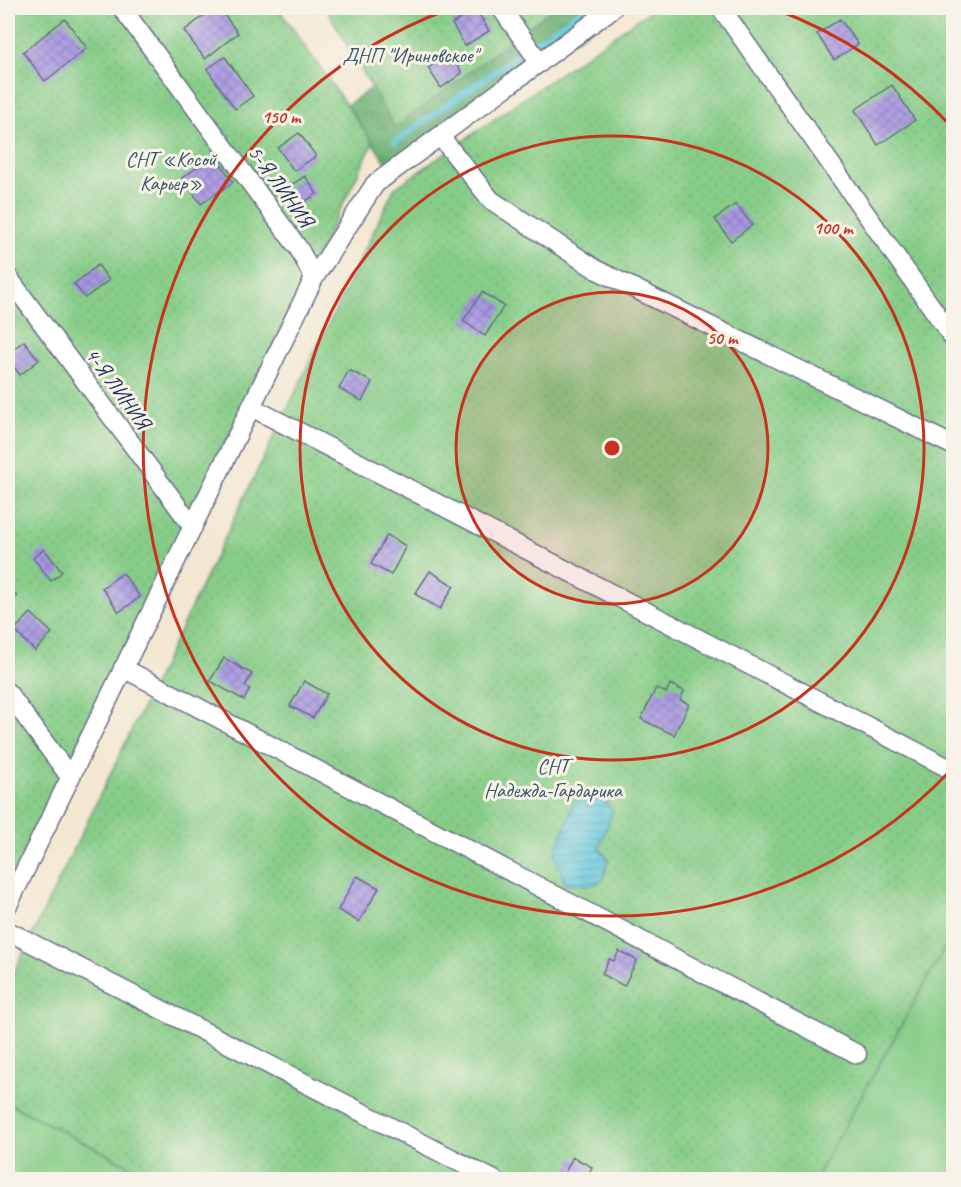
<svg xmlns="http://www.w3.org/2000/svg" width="961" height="1187" viewBox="0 0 961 1187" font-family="Caveat,sans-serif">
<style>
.grass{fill:#87cd88;stroke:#517e73;stroke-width:1.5}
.forest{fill:url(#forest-crowns);stroke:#447069;stroke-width:1.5}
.park{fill:url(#park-dots);stroke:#517e73;stroke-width:1.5}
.water{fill:url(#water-rules);stroke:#3d7b9d;stroke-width:1.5}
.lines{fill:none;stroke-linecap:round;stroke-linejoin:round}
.stream{stroke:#5fc7dc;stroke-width:6}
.building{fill:url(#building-cross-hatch)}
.street-casing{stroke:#676f86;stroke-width:21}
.street{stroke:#fff;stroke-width:18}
.ring{fill:none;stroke:#c8321e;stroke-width:3}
.labels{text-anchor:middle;stroke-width:6;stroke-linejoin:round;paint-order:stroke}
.park-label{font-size:21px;fill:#365668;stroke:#f7f3e8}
.street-label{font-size:21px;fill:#1b2f5e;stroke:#f7f3e8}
.centre{fill:#c8321e;stroke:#f7f3e8;stroke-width:3}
.ring-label{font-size:18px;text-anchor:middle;font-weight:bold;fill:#c8321e;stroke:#f7f3e8;stroke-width:6;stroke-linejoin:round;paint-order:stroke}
</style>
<defs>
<pattern id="forest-crowns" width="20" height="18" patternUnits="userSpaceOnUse" patternTransform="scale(1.5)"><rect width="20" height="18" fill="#6db074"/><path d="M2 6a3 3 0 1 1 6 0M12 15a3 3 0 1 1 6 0" fill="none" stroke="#599062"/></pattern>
<pattern id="park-dots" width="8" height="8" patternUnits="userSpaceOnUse" patternTransform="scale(1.5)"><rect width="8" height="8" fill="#87cd88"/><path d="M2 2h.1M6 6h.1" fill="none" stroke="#74b078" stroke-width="1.8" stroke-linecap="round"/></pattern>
<pattern id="water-rules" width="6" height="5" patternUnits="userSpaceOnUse" patternTransform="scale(1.5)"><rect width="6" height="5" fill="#5fc7dc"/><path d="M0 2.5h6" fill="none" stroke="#4ea2b6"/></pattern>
<pattern id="building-cross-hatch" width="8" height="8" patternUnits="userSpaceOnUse" patternTransform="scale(1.5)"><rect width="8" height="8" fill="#a897e3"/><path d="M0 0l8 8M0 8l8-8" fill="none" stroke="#887cbb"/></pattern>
</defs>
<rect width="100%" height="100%" fill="#f7f3e8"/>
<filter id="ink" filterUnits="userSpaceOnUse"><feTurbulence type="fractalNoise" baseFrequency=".0167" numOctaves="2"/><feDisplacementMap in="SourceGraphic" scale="12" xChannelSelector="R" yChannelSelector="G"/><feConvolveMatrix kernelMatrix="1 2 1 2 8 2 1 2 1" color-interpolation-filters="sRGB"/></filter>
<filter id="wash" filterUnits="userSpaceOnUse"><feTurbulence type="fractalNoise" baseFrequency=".008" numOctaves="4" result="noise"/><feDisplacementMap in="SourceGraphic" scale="24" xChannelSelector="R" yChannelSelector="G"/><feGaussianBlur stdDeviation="1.35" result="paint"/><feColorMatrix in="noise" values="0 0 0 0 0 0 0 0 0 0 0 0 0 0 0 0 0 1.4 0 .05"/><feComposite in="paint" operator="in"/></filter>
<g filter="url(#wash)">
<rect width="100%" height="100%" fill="#f3e7d1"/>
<!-- grass -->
<path class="grass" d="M 953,933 L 953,1179 L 815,1179 Z
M 8,1103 L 155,1179 L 8,1179 Z"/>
<!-- forest -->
<path class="forest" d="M 554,8 L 622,8 L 388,166 L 347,105 L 389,76 L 427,103 Z"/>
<!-- park -->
<path class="park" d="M 8,8 L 278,8 L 373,143 L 8,885 Z
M 326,8 L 554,8 L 395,128 Z
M 654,8 L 953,8 L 953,933 L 815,1179 L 155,1179 L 8,1103 L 8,985 L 394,189 Z"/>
<!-- water -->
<path class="water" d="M 601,798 L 613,811 L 599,848 L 608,859 L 603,880 L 592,885 L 565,883 L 555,854 L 574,802 Z"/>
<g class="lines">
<!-- stream -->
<path class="stream" d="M 395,142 L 585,8"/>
</g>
<g id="blocks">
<!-- building -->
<path class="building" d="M 214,8 L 219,8 L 238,33 L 205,59 L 184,31 Z
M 476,9 L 489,31 L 465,46 L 452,24 Z
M 65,19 L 87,48 L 45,81 L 23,52 Z
M 840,19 L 858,44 L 834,60 L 817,34 Z
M 450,54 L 462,73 L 441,88 L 428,68 Z
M 225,57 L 253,96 L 235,109 L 207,69 Z
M 892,85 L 915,120 L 878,145 L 855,110 Z
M 299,133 L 316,156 L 294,171 L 278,148 Z
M 215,155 L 233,182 L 201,204 L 182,178 Z
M 305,176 L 317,194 L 299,205 L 288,187 Z
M 736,204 L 752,225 L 731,241 L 715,219 Z
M 98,265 L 109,280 L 85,298 L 74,284 Z
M 482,292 L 504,306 L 485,336 L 463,321 Z
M 24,341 L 39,360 L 20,375 L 8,359 L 8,353 Z
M 349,370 L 372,382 L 362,401 L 339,389 Z
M 387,535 L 406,546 L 391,575 L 371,564 Z
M 44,549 L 62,572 L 51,581 L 33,558 Z
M 430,571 L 454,586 L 440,609 L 415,594 Z
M 123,573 L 140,597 L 119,612 L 102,588 Z
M 8,584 L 17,597 L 8,604 Z
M 31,613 L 52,633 L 35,651 L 14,630 Z
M 224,658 L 252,674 L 245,686 L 250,689 L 244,700 L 210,681 Z
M 304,681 L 327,694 L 313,718 L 290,706 Z
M 670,684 L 684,691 L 680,700 L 689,704 L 674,735 L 641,719 L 656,688 L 666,693 Z
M 357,876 L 379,888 L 359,922 L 338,910 Z
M 619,951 L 637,960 L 624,986 L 602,974 L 609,959 L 614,961 Z
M 573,1157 L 592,1167 L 585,1180 L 561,1180 Z"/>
</g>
</g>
<g filter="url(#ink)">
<use href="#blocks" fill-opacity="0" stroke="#676f86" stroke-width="1.5"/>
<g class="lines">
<!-- street casing -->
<g class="street-casing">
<path id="street" d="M 122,8 L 299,249 L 314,278
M 501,8 L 540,63
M 721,8 L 954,339
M 440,136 L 491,200 L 597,270 L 954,446
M 8,277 L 193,527
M 251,407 L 954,771
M 123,668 L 857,1054
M 8,693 L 70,777
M 8,905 L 314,278 L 375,184 L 613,8
M 8,931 L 494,1180"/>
</g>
<!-- street -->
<use href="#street" class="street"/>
</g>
</g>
<!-- distance rings -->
<circle cx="612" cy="448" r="156" fill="#c8321e" fill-opacity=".12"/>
<g class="ring">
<circle cx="612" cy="448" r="156"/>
<circle cx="612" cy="448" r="312"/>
<path d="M951 770A468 468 0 1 1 452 8M772 8A468 468 0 0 1 951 126"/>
</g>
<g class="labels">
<!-- park labels -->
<g class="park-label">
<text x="410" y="62">ДНП "Ириновское"</text>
<text x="171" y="166">СНТ «Косой<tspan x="171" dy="24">Карьер»</tspan></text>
<text x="553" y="773">СНТ<tspan x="553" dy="24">Надежда-Гардарика</tspan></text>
</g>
<!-- street labels -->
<g class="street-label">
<text transform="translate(281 186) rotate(54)" y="7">5-Я ЛИНИЯ</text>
<text transform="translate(118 388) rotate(54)" y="7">4-Я ЛИНИЯ</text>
</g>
</g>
<circle cx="612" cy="448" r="9" class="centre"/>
<g class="ring-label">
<text x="281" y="123">150 m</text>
<text x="833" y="234">100 m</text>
<text x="722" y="344">50 m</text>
</g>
<!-- margin -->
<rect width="961" height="1187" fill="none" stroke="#f7f3e8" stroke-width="30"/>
</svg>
